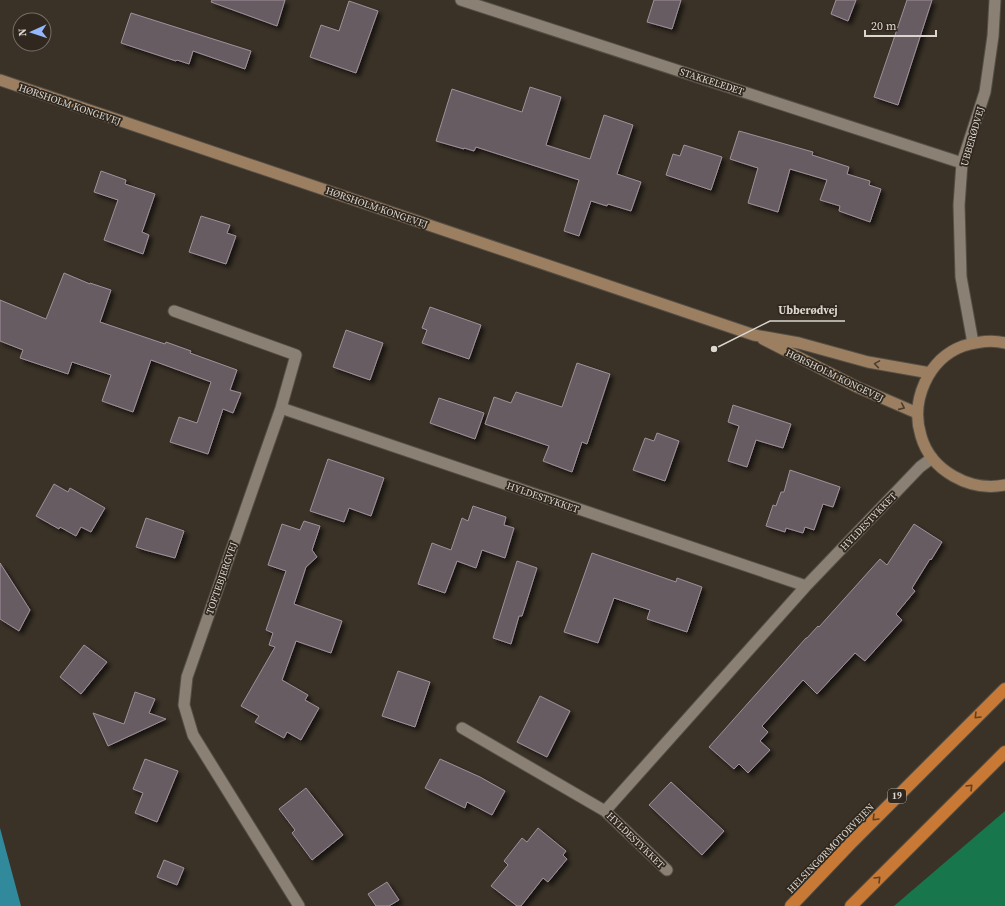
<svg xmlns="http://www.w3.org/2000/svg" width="1005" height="906" viewBox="0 0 1005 906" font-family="'Source Serif 4',serif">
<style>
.forest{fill:#17764c}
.water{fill:#31899c}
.building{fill:#685b64;stroke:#9f909a;filter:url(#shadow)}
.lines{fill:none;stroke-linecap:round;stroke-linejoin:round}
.minor-casing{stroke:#554f46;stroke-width:13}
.secondary-casing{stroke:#554f46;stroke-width:13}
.motorway-casing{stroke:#554f46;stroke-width:14}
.minor{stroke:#8a8174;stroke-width:11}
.secondary{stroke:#9c7f61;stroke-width:11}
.motorway{stroke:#c77935;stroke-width:12}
.oneway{stroke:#4b3e2f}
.oneway2{stroke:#5d4025}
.labels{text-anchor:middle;stroke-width:3.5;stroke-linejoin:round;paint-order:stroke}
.shield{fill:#30281e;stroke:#a8a29b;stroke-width:1}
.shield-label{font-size:9px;font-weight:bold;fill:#dbd7d0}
.street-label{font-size:10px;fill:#dbd7d0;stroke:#30281e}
.leader{fill:none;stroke:#dbd7d0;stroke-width:1.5}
.callout-dot{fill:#dbd7d0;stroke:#30281e;stroke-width:1.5}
.callout-label{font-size:11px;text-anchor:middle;font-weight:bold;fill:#dbd7d0;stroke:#30281e;stroke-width:3.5;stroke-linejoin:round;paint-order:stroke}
</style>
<defs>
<filter id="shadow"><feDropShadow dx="3.5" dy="3.5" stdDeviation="2" flood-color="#0009"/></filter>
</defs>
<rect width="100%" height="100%" fill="#3a3227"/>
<!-- forest -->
<path class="forest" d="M 1005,811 L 1005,906 L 894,906 Z"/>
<!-- water -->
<path class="water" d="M 0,828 L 21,906 L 0,906 Z"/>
<!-- building -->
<path class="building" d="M 212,0 L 285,0 L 277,26 L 211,2 Z
M 654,0 L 681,0 L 672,29 L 647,22 Z
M 836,0 L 856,0 L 848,21 L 831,14 Z
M 907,0 L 932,0 L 898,105 L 874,97 Z
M 349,1 L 378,11 L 356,73 L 310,57 L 321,25 L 339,31 Z
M 131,13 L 251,51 L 245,69 L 193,51 L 189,64 L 177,60 L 176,61 L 121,43 Z
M 530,87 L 561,97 L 546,145 L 590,159 L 604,115 L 633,125 L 617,174 L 641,182 L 631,211 L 608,204 L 607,206 L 591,201 L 579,236 L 564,231 L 579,180 L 476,147 L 474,151 L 464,148 L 464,149 L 436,141 L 452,89 L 522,112 Z
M 739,131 L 813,152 L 812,155 L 849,167 L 847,174 L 870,181 L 869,185 L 881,189 L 870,222 L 839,211 L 840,206 L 820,200 L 827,180 L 790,169 L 778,212 L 748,203 L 758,168 L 730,159 Z
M 684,145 L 722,157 L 711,190 L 666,175 L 673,154 L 680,156 Z
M 101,171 L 126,180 L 125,184 L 155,194 L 142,232 L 149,235 L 143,254 L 104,240 L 118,200 L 94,192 Z
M 201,216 L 230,225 L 227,233 L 236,236 L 226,264 L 189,252 Z
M 64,273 L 90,284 L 90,283 L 111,290 L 100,322 L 165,344 L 166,342 L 191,351 L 190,353 L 237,370 L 230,390 L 241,393 L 233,413 L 223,409 L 208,454 L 170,442 L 179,417 L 197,423 L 211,382 L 151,360 L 133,412 L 102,401 L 111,375 L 72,362 L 68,374 L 20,358 L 23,350 L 0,341 L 0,300 L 46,319 Z
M 430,307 L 481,325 L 469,359 L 422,343 L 427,330 L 422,328 Z
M 346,330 L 383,343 L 370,380 L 333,367 Z
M 577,363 L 610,374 L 587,444 L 582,442 L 572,472 L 543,461 L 549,446 L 485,424 L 494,397 L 511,403 L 516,392 L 562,407 Z
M 439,398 L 484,413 L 475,439 L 430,423 Z
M 733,405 L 791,424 L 783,448 L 756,440 L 747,467 L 728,461 L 739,426 L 728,422 Z
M 657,433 L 679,441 L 665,481 L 633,470 L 645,438 L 654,441 Z
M 328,459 L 384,478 L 371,516 L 349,508 L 344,522 L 310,511 Z
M 790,470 L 840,487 L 833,507 L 823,504 L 814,530 L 805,527 L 803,533 L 786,528 L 785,532 L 766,526 L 773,505 L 776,506 L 781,492 L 784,492 Z
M 54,484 L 68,492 L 70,488 L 105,508 L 91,532 L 81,527 L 76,536 L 60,527 L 59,529 L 36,516 Z
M 473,506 L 506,517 L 504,525 L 514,528 L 505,558 L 482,550 L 476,568 L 457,561 L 445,593 L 418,584 L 432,543 L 451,550 L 462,518 L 468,521 Z
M 146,518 L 184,531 L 175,558 L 145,550 L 136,547 Z
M 304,521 L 320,526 L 312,550 L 317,557 L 306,567 L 294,604 L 342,621 L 331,653 L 296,641 L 282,680 L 308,695 L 305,700 L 319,708 L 301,740 L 287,732 L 284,738 L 255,722 L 259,716 L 241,706 L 275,647 L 269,645 L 273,633 L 266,630 L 286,571 L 268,565 L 282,524 L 300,530 Z
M 914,524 L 942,542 L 931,560 L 930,559 L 912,588 L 915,591 L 896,614 L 902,620 L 865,661 L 855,653 L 817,694 L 803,680 L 762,726 L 768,732 L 760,741 L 770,750 L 748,773 L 739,764 L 734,769 L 709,747 L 806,638 L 807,638 L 818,626 L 819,627 L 880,559 L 887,565 Z
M 592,553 L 676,582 L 677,578 L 702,587 L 687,632 L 647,619 L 650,610 L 614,598 L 598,643 L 564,632 Z
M 517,561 L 537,568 L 522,616 L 519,616 L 511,644 L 493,638 Z
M 0,563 L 30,610 L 19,631 L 0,619 Z
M 84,645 L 107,662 L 81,694 L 60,677 Z
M 398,671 L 430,682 L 415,727 L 382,716 Z
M 135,692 L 155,699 L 149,713 L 166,719 L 108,746 L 93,713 L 124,724 Z
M 540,696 L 570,711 L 547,757 L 517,742 Z
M 145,759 L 178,771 L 157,822 L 135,813 L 143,793 L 133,789 Z
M 440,759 L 480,777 L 505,791 L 492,815 L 467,802 L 465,808 L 425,788 Z
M 671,782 L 724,831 L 702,855 L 649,805 Z
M 306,788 L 343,835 L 312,860 L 292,833 L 295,830 L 279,809 Z
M 538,828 L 566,851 L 563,855 L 567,859 L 548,882 L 543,878 L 521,906 L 517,906 L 491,886 L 508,865 L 504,861 L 522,838 L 527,842 Z
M 164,860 L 184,868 L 177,885 L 157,877 Z
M 387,882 L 399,900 L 389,906 L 376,906 L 368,894 Z"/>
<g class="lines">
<!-- minor casing -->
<g class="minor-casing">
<path id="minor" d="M 461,0 L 962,163
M 174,311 L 296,355 L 281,408 L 187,677 L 184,705 L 193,735 L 299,906
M 973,343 L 961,277 L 959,205 L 962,163 L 985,92 L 993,36 L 995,0
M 281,408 L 806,586
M 462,728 L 605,811 L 806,586 L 920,467 L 932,458
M 605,811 L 667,870"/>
</g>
<!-- secondary casing -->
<g class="secondary-casing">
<path id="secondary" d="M 0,80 L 754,335 L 799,343 L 868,362 L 930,373
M 763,339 L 857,387 L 917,413
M 1005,343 C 991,339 976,342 963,346 C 928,359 910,401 921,436 C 931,471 970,492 1005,485"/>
</g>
<!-- motorway casing -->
<g class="motorway-casing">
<path id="motorway" d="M 791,906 L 850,844 L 1005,689
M 851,906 L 1005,752"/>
</g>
<!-- minor -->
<use href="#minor" class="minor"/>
<!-- secondary -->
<use href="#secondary" class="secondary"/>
<!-- motorway -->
<use href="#motorway" class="motorway"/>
</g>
<!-- one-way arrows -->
<defs><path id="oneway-chevron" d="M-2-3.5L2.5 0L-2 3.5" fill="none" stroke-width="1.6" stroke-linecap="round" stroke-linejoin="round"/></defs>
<g class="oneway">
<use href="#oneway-chevron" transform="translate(877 364) rotate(-171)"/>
<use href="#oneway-chevron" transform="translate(902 407) rotate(24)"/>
</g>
<g class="oneway2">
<use href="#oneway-chevron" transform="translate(977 716) rotate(135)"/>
<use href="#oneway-chevron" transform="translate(970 787) rotate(-45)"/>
<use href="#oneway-chevron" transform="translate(875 818) rotate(135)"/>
<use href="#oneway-chevron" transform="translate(878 879) rotate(-45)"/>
</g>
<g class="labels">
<!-- shield labels -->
<rect class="shield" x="888" y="789" width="18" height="14" rx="3"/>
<g class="shield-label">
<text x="897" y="799">19</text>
</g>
<!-- street labels -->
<g class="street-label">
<text transform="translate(712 81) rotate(18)" y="4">STAKKELEDET</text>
<text transform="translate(70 104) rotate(19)" y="4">HØRSHOLM KONGEVEJ</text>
<text transform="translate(972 136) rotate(-74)" y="4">UBBERØDVEJ</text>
<text transform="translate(377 207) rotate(19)" y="4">HØRSHOLM KONGEVEJ</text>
<text transform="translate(835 375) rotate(26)" y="4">HØRSHOLM KONGEVEJ</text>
<text transform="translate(543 497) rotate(19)" y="4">HYLDESTYKKET</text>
<text transform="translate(868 521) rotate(-46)" y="4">HYLDESTYKKET</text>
<text transform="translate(221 578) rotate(-71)" y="4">TOFTEBJERGVEJ</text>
<text transform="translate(636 840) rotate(44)" y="4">HYLDESTYKKET</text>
<text transform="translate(830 848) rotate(-46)" y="4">HELSINGØRMOTORVEJEN</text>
</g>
</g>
<!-- callouts -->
<path class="leader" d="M714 349L770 321H845"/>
<circle class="callout-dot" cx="714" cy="349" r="4"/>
<g class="callout-label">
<text x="808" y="314">Ubberødvej</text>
</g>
<!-- north arrow -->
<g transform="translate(32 32) rotate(267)"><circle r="19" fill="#30281e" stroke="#746e65"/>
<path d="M0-3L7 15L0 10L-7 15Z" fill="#94b7fd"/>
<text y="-6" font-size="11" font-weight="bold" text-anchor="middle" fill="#dbd7d0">N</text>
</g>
<!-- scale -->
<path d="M865 30v6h71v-6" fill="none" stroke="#dbd7d0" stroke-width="2"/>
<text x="871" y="30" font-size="12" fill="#dbd7d0" stroke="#30281e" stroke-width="3" paint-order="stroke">20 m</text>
</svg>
